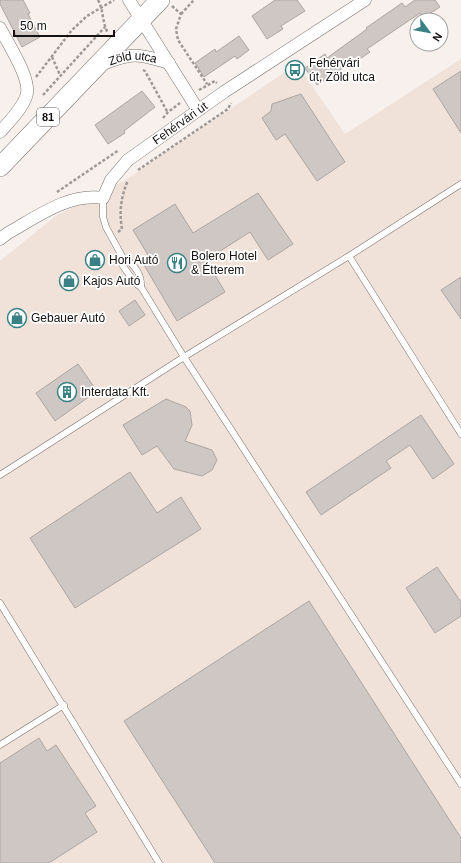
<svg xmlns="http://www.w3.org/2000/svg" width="461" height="863" viewBox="0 0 461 863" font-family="Arial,sans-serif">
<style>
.built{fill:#f0e1d9}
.building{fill:#cec7c3;stroke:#ada6a2}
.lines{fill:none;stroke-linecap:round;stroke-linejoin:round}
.lane-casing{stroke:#79726f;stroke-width:7}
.street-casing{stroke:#79726f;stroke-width:13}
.primary-casing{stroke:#79726f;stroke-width:20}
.path{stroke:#9e9996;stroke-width:2.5;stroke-dasharray:3 2;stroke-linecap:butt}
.lane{stroke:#fff;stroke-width:6}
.street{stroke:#fff;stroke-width:12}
.primary{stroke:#fff;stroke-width:19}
.labels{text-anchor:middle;stroke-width:3.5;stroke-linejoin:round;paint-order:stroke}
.shield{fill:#fff;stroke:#5b5958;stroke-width:1}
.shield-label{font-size:11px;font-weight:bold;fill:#151211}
.street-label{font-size:12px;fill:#151211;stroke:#fff}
.poi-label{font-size:12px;fill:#151211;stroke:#fff;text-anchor:start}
</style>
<rect width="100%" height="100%" fill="#f7f0ec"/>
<!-- built -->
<path class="built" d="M 461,59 L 461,863 L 0,863 L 0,261 L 57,215 L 124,181 L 297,64 L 345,134 Z"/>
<!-- building -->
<path class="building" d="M 0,0 L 23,0 L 30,13 L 28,14 L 40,37 L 22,47 L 0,4 Z
M 275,0 L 297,0 L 305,11 L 281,26 L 283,29 L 267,39 L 252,16 Z
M 415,0 L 435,0 L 440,7 L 423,18 L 420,13 L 367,49 L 370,52 L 351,65 L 350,63 L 317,85 L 305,68 L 325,54 L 327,58 L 367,29 L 366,28 L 402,3 L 405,7 Z
M 239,36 L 249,50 L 237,59 L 235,56 L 204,77 L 195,63 L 215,49 L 216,52 Z
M 461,71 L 461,133 L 433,89 Z
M 142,91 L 155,107 L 124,131 L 125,133 L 108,144 L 95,125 Z
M 301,94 L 345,162 L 317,181 L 285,134 L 276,140 L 262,118 L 271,111 L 272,104 Z
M 258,193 L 293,244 L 268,260 L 250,232 L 206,260 L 225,292 L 177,321 L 144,265 L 151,260 L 133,230 L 175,204 L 193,233 Z
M 461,277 L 461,319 L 441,290 Z
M 135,300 L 145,315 L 129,326 L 119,311 Z
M 78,364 L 97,391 L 55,421 L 36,393 Z
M 166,399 L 186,407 L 190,411 L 192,425 L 185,441 L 212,450 L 217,460 L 212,470 L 202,476 L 174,469 L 157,446 L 142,455 L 123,425 Z
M 421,415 L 454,464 L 433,479 L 410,445 L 386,461 L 391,468 L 321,515 L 306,492 Z
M 130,472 L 157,513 L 181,497 L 201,529 L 75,608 L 30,538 Z
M 437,567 L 461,602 L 461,616 L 435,633 L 406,588 Z
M 309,601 L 461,838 L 461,863 L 215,863 L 124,721 Z
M 39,738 L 47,751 L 56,745 L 96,806 L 85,813 L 97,832 L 49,863 L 0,863 L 0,763 Z"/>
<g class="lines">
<!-- lane casing -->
<g class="lane-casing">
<path id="lane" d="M 103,198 L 103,217 L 106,227 L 123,258 L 123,266 L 135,283 L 141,287 L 184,357 L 461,784
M 349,256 L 461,434
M 123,258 C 134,263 142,275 141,287
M 0,475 L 184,357 L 349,256 L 461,184
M 0,603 L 159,863
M 0,745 L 64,705"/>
</g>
<!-- street casing -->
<g class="street-casing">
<g id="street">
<path d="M 129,0 L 198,110"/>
<path d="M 0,28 C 8,44 33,81 26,97 C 21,110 9,122 0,132"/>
<path id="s1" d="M 103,64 C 134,52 138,54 169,63"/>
<path id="s2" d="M 0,239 L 8,233 C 37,217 68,193 103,198 L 111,180 L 128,160 L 224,92 L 365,0"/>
</g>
</g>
<!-- primary casing -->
<g class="primary-casing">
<path id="primary" d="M 0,167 L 160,0"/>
</g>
<!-- path -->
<path class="path" d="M 98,0 C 104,11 102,23 108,33
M 172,6 L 181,14 L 176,29 L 178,40 L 207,84
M 181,14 L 194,0
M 52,57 L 60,75
M 143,70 L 145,71 L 168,113
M 36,77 L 72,30 L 87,16 L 114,0
M 199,90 L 215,81 L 217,83
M 43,95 L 105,27
M 163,118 L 168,112 L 180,103
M 138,170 L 228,109 L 231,103
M 57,192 L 119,150
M 118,232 L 122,229 C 119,211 121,197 128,180"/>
<!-- lane -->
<use href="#lane" class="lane"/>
<!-- street -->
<use href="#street" class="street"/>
<!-- primary -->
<use href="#primary" class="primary"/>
</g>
<!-- icons -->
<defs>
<g id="bus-ring" transform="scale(1)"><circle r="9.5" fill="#fff" stroke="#398185" stroke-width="1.5"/><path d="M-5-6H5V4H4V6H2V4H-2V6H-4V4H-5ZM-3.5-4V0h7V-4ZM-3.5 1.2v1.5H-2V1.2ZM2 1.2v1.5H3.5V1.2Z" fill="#398185"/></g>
<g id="shop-ring" transform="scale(1)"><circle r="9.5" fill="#fff" stroke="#398185" stroke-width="1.5"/><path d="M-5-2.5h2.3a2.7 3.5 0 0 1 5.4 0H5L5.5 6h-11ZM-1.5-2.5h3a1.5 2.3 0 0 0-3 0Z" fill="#398185"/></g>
<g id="restaurant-ring" transform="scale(1)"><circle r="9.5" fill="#fff" stroke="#398185" stroke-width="1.5"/><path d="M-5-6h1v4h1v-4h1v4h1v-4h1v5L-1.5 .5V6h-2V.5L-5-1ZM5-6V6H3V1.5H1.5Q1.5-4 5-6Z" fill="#398185"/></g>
<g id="building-ring" transform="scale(1)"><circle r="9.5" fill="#fff" stroke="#398185" stroke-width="1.5"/><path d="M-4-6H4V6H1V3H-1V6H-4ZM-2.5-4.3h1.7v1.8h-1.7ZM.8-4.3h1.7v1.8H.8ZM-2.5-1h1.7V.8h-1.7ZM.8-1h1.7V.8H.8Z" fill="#398185"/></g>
</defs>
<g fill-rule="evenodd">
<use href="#bus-ring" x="295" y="70"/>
<use href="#shop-ring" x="95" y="260"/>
<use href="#restaurant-ring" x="177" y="263"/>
<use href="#shop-ring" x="69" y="281"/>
<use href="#shop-ring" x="17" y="318"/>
<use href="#building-ring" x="67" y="392"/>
</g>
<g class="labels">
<!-- shield labels -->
<rect class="shield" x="37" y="108" width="22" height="18" rx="3"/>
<g class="shield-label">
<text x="48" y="121">81</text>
</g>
<!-- street labels -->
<g class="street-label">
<text dy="4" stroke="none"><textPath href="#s1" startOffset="31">Zöld utca</textPath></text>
<text dy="4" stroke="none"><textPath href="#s2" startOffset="223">Fehérvári út</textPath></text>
</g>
<!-- poi labels -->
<g class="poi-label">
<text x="309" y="67">Fehérvári<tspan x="309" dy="14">út, Zöld utca</tspan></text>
<text x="191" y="260">Bolero Hotel<tspan x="191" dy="14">&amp; Étterem</tspan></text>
<text x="109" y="264">Hori Autó</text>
<text x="83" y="285">Kajos Autó</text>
<text x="31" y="322">Gebauer Autó</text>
<text x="81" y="396">Interdata Kft.</text>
</g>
</g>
<!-- north arrow -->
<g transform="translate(429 32) rotate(122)"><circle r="19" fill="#ffffff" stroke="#a1a0a0"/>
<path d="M0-3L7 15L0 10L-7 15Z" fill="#398185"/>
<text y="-6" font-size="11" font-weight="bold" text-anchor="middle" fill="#151211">N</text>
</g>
<!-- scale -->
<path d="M14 30v6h100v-6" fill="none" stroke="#151211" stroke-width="2"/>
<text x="20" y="30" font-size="12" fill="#151211" stroke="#ffffff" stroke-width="3" paint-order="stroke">50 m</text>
</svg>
